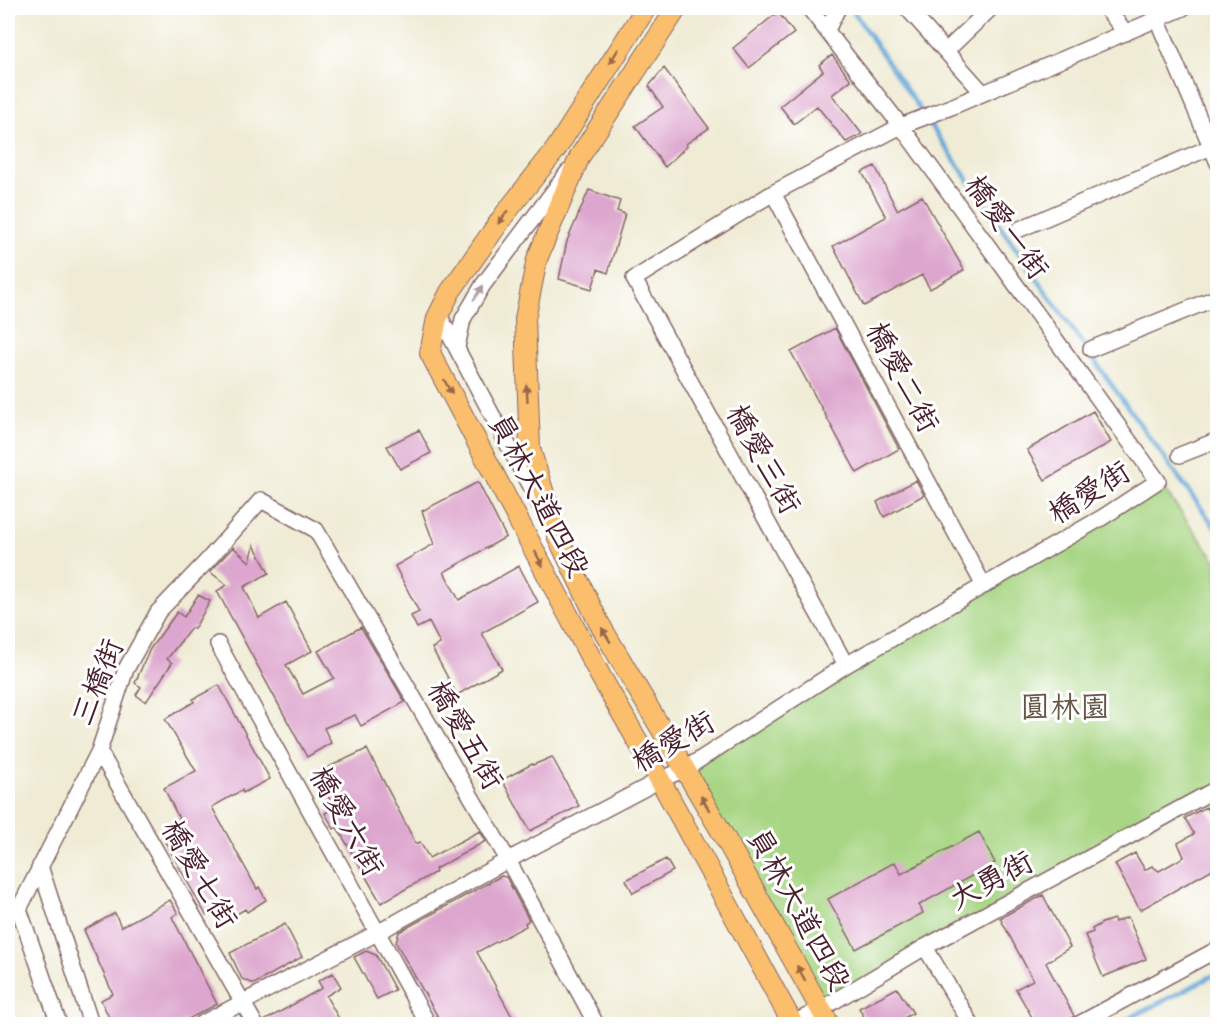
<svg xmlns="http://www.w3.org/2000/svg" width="1225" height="1032" viewBox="0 0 1225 1032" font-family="Caveat,'LXGW WenKai TC',sans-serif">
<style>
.green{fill:#a8d684;stroke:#797a58;stroke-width:1.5}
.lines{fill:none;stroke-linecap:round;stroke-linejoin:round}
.stream{stroke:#62a6d7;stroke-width:4.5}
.building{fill:#dda6ce}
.minor-casing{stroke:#846666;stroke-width:18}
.major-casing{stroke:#846666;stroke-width:22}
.minor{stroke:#fff;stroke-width:15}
.major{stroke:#fabe6d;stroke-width:20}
.oneway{fill:#996749}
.oneway2{fill:#ae9aa0}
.labels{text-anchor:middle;stroke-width:6;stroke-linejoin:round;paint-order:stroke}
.street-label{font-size:30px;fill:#4a1f2b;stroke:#fff}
.park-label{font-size:30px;fill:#665646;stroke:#fff}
</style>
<rect width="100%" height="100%" fill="#fff"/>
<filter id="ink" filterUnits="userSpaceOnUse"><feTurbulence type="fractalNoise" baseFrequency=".0167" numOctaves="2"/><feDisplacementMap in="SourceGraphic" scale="12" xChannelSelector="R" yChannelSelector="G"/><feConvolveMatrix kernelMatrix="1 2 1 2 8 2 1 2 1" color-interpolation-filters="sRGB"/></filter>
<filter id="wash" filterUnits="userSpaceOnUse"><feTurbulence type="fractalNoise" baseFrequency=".008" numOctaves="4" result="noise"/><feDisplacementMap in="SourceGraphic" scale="24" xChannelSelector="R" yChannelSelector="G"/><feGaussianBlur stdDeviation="1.35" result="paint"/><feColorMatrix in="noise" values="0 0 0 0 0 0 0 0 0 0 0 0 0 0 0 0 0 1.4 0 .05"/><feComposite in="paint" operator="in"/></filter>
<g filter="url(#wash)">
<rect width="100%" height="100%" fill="#efebd4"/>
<!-- green -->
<path class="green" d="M 1158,481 L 1217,562 L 1217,788 L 821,1009 L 685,769 Z"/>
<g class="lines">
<!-- stream -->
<path class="stream" d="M 851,8 C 970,184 1091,360 1218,531
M 1118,1024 L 1218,973"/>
</g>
<g id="blocks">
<!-- building -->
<path class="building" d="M 778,12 L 794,33 L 749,68 L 733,48 Z
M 832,55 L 851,80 L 832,95 L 862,134 L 846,142 L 817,106 L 794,124 L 780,106 L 823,71 L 819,65 Z
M 664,68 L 709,128 L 686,144 L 687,146 L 665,167 L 635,126 L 663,107 L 649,86 Z
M 875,166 L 897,210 L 922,196 L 964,270 L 930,289 L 922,275 L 864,306 L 833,246 L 886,217 L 862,172 Z
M 589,190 L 620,201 L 617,211 L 625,214 L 608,273 L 598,269 L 592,289 L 559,279 L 567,241 Z
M 835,328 L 899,449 L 857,473 L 791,352 Z
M 1093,411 L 1111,442 L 1045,480 L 1027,450 Z
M 419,430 L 431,453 L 400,469 L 387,446 Z
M 916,480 L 924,495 L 884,517 L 877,502 Z
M 478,482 L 506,537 L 444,572 L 459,600 L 519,566 L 538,602 L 482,633 L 502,669 L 457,695 L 432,648 L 440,644 L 429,622 L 417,628 L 411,616 L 419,612 L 395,566 L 434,544 L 422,511 Z
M 254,545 L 269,573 L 244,587 L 259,618 L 286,602 L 312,651 L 286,665 L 303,694 L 334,678 L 318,651 L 361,627 L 405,702 L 361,726 L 355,715 L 324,728 L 331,743 L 307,757 L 217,591 L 227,585 L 210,572 L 233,547 L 250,562 Z
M 198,595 L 210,601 L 194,629 L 191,628 L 167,659 L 172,663 L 146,702 L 136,695 L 141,687 L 135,683 L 150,649 L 177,612 L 184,617 Z
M 219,685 L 270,779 L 243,793 L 242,790 L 212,807 L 257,889 L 259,887 L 266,900 L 247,912 L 245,909 L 232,917 L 225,905 L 206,915 L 163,838 L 183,827 L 164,788 L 196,771 L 165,719 L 194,702 L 193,699 Z
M 367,749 L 416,844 L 420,842 L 429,858 L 480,831 L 486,841 L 435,869 L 436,872 L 381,903 L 337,827 L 334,829 L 325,813 L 334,808 L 316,773 Z
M 552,757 L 579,806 L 530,831 L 502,780 L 532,764 L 533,765 Z
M 1206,807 L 1218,827 L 1218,866 L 1140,910 L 1115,864 L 1135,853 L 1145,870 L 1152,866 L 1159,871 L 1184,857 L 1178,843 L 1194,834 L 1185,818 Z
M 979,832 L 995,863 L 919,905 L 923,913 L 856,949 L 828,899 L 895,862 L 901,874 Z
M 666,859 L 673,871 L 633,893 L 626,880 Z
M 501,876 L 506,877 L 529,920 L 525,923 L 526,926 L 477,952 L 516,1024 L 442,1024 L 396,943 L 399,932 Z
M 1043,895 L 1070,947 L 1046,963 L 1074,1016 L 1063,1024 L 1036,1024 L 1016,989 L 1033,980 L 1000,918 Z
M 170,900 L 178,913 L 172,917 L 217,1004 L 179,1024 L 112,1024 L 101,1000 L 113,994 L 84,930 L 115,913 L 121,927 Z
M 1128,917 L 1146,959 L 1103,977 L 1085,935 L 1093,932 L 1092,929 L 1102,923 L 1114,919 L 1115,922 Z
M 285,924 L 302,957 L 254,984 L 242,979 L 230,953 Z
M 366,951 L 376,955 L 395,990 L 377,999 L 354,957 Z
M 333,973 L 341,987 L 326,996 L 342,1024 L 265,1024 L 264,1021 L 322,988 L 318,981 Z
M 897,988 L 913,1013 L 893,1024 L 868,1024 L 859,1008 Z"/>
</g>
</g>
<g filter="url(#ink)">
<use href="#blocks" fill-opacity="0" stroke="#846666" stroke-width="1.5"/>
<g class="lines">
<!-- minor casing -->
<g class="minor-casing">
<path id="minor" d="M 907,8 L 983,93
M 1106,8 L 1126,33
M 1157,19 L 1218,163
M 827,30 L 838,8
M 946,51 L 991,8
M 773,193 L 984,586
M 1020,229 L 1218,144
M 439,315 L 542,509
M 457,347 L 463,319 L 483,285 L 568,172
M 1091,349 L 1218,297
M 1180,455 L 1218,440
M 218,644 L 428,1024
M 846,665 L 634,279 L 773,193 L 901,126 L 951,107 L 1183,8
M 99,751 L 255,1024
M 40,866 L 91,1024
M 925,947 L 971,1024
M 59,1024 L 19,909 L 99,751 L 126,669 L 158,612 L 206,562 L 261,500 L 316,530 L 508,860 L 596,1024
M 201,1024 L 377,933 L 508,860 L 660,780 L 685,769 L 846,665 L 1103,517 L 1158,481 L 901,126 L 809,8
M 792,1024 L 821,1009 L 925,947 L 1218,788
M 1079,1024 L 1218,949"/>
</g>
<!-- major casing -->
<g class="major-casing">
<path id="major" d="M 646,8 L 556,149 L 505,214 L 450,292 L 437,318 L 430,353 L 601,677 L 660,780 L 793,1024
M 677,8 L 580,156 L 537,259 L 525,319 L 530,449 L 558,538 L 599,623 L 725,838 L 829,1024"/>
</g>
<!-- minor -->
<use href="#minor" class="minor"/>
<!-- major -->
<use href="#major" class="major"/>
</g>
<!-- one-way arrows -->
<defs><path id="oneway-solid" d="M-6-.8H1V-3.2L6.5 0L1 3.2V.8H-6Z" transform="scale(1.5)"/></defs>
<g class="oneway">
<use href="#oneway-solid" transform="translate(614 56) rotate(122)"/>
<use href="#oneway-solid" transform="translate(503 217) rotate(126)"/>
<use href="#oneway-solid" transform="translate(448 387) rotate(62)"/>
<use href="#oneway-solid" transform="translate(527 393) rotate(-94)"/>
<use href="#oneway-solid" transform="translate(539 559) rotate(62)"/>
<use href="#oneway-solid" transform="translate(606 635) rotate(-121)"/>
<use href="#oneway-solid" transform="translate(705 803) rotate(-120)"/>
<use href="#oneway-solid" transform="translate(801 973) rotate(-119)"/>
</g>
<use class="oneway2" href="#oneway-solid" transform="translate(478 293) rotate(-59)"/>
</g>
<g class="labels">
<!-- street labels -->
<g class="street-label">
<text transform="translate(1007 227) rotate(54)" y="10">橋愛一街</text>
<text transform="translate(903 377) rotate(62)" y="10">橋愛二街</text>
<text transform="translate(764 459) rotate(61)" y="10">橋愛三街</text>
<text transform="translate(1089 492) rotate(-32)" y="10">橋愛街</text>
<text transform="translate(539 495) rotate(62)" y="10">員林大道四段</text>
<text transform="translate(97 682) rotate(-68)" y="10">三橋街</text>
<text transform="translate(466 735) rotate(60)" y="10">橋愛五街</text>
<text transform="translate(673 741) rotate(-30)" y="10">橋愛街</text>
<text transform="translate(347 821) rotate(61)" y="10">橋愛六街</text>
<text transform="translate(200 874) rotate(60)" y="10">橋愛七街</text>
<text transform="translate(991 880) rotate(-28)" y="10">大勇街</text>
<text transform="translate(799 909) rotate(61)" y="10">員林大道四段</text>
</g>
<!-- park labels -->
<g class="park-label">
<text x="1065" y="717">圓林園</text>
</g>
</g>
<!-- margin -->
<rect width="1225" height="1032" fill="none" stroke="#fff" stroke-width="30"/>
</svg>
